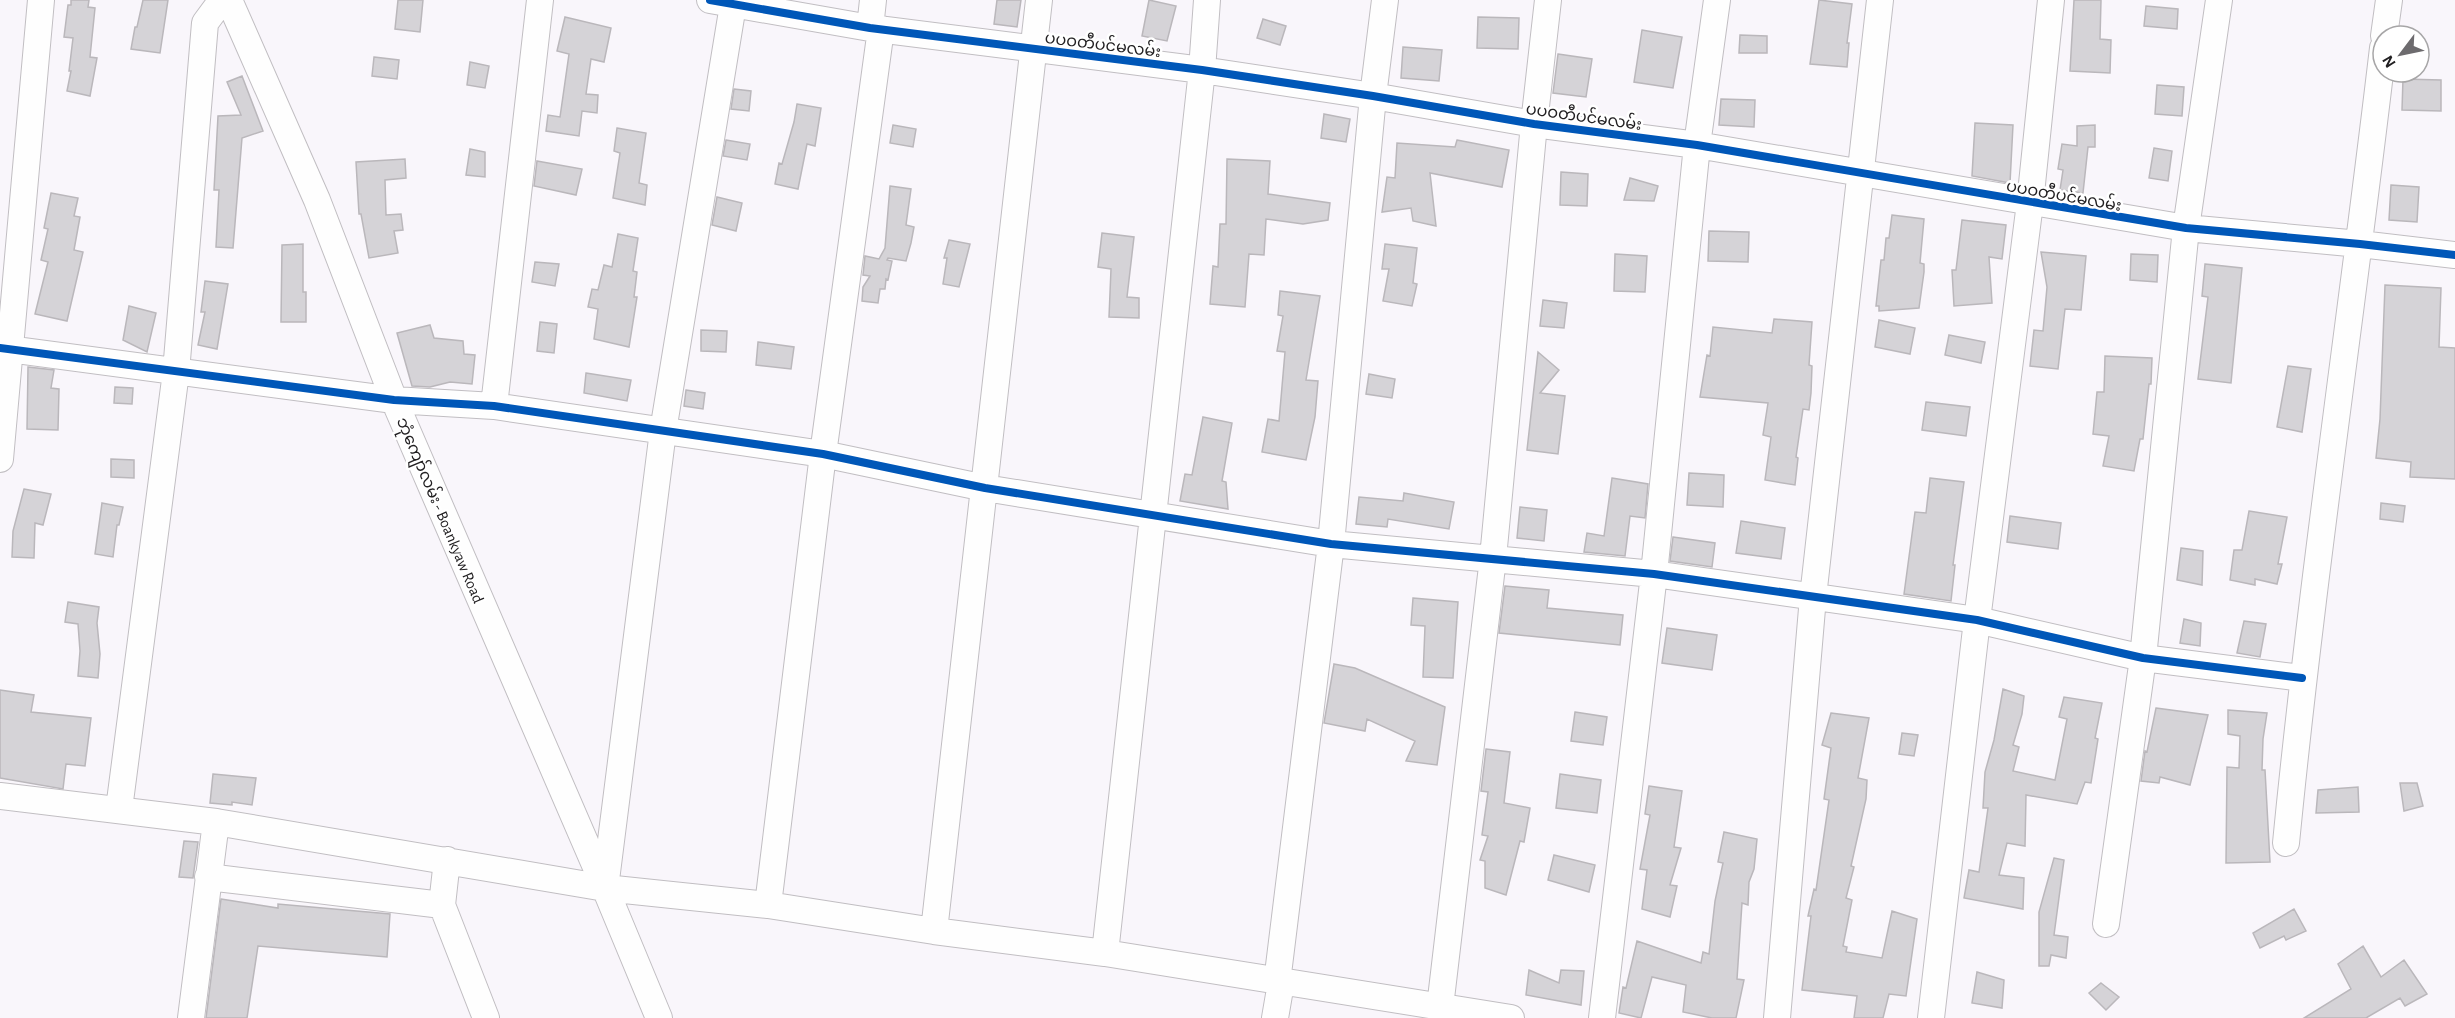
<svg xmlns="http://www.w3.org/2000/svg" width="2455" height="1018" viewBox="0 0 2455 1018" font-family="'Alegreya Sans','Noto Sans Myanmar',sans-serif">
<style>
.building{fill:#d5d3d7;stroke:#bab7bb;stroke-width:1.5}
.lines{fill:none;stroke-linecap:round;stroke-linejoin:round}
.street-casing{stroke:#c1bec2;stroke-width:28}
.street{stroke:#fefefe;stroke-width:26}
.cycleway-casing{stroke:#fff;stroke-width:11}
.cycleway{stroke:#0057b8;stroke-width:8}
.labels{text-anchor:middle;stroke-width:5;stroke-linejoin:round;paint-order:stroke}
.street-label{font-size:16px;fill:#222022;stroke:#fff}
</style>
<rect width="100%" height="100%" fill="#f9f6fb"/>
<!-- building -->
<path class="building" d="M 71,0 L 89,0 L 88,7 L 95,8 L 90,57 L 97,58 L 90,96 L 67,91 L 71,71 L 69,71 L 73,38 L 64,37 L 68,5 L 71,5 Z
M 143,0 L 168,0 L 160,53 L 131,49 L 135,27 L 137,27 Z
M 398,0 L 423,0 L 420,32 L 395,29 Z
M 997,0 L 1021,0 L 1017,27 L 994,24 Z
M 1149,0 L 1176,6 L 1167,41 L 1142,36 Z
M 1819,0 L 1852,4 L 1847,43 L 1849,43 L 1847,67 L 1810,64 Z
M 2074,0 L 2101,0 L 2100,39 L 2111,40 L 2110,73 L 2070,71 Z
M 2146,6 L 2178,9 L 2177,29 L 2144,26 Z
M 565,17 L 611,28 L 604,62 L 591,59 L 586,94 L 598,95 L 597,113 L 582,111 L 579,136 L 546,131 L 548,115 L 560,117 L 569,54 L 557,51 Z
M 1478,17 L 1519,18 L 1518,49 L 1477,48 Z
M 1263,19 L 1286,26 L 1280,45 L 1257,38 Z
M 1642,30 L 1682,37 L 1673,88 L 1634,82 Z
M 1740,35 L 1767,36 L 1767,53 L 1739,53 Z
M 1403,47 L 1442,50 L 1439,81 L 1401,78 Z
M 1558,54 L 1592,59 L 1586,97 L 1553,93 Z
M 374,57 L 399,60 L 397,79 L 372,76 Z
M 470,62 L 489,66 L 485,88 L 467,85 Z
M 242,76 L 263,131 L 242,138 L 233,248 L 216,247 L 219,190 L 214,190 L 218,116 L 241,115 L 227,82 Z
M 2403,79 L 2441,80 L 2441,111 L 2402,110 Z
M 2157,85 L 2184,87 L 2182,116 L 2155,114 Z
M 734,89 L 751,91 L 749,111 L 731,109 Z
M 1721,99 L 1755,100 L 1754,127 L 1719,125 Z
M 797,104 L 821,108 L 815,146 L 807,144 L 798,189 L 775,184 L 779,163 L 782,164 L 794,122 Z
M 1324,114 L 1350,119 L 1346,142 L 1321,138 Z
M 1975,123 L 2013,125 L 2010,183 L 1972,176 Z
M 893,125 L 916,129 L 913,147 L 890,143 Z
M 2095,125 L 2095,147 L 2088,147 L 2083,193 L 2060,190 L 2063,170 L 2058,169 L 2062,144 L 2077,146 L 2077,126 Z
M 617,128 L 646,133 L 639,183 L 647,185 L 645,205 L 613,198 L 620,153 L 614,151 Z
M 726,140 L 750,144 L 747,160 L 723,156 Z
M 1457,140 L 1509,150 L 1502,187 L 1430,173 L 1436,226 L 1413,221 L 1411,208 L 1382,212 L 1387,177 L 1395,178 L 1397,143 L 1455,147 Z
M 2154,148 L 2172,151 L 2168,181 L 2149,178 Z
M 470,149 L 485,152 L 485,177 L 466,175 Z
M 405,159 L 406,178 L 385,180 L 386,215 L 401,214 L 403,230 L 394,231 L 398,253 L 369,258 L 361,214 L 359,214 L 356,162 Z
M 1227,159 L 1270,161 L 1268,194 L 1330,203 L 1328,220 L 1303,224 L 1266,219 L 1264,255 L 1249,254 L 1245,307 L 1210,304 L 1213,266 L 1218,267 L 1220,224 L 1226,224 Z
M 537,161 L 582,169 L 576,195 L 534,186 Z
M 1561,172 L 1588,174 L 1587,206 L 1560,205 Z
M 1630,178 L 1658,186 L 1654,201 L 1624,200 Z
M 2391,185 L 2419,187 L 2417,222 L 2389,220 Z
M 890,186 L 911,189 L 906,225 L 914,227 L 911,243 L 906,261 L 888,258 L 887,260 L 892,261 L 888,280 L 886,279 L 885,289 L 880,289 L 878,303 L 862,301 L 863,287 L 870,276 L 863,275 L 865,256 L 879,259 L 885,248 Z
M 51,193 L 78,198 L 74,216 L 80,217 L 74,250 L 83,252 L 67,321 L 35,314 L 48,262 L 41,260 L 48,229 L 44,228 Z
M 717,197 L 742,203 L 736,231 L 712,225 Z
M 1892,215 L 1924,219 L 1920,263 L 1924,264 L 1924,272 L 1919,308 L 1879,311 L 1879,306 L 1876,306 L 1881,260 L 1884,260 L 1886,238 L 1889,238 Z
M 1962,220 L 2006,225 L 2002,259 L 1989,257 L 1992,303 L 1954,306 L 1952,270 L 1956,270 Z
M 1709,231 L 1749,232 L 1748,262 L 1708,261 Z
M 1102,233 L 1134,237 L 1127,297 L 1139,298 L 1139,318 L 1109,317 L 1111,269 L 1098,267 Z
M 618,234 L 638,238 L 633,271 L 637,272 L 634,297 L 637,297 L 629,347 L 594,339 L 598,309 L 588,307 L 592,289 L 598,290 L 604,265 L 612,267 Z
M 949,240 L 970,244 L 959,287 L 943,284 L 947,258 L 944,258 Z
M 303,244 L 303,292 L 306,292 L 306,322 L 281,322 L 282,245 Z
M 1385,244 L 1417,248 L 1413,283 L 1417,284 L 1412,306 L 1383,301 L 1389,269 L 1382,269 Z
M 2041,252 L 2086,256 L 2081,310 L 2065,309 L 2058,369 L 2030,366 L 2034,330 L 2043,331 L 2047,287 Z
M 1615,254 L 1647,256 L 1645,292 L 1614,291 Z
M 2131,254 L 2158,255 L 2157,282 L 2130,280 Z
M 535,262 L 559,264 L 555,286 L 532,282 Z
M 2205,264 L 2242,268 L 2231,383 L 2198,379 L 2208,297 L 2202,296 Z
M 205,281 L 228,284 L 217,349 L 198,345 L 205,312 L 201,312 Z
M 2385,285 L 2441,288 L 2439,347 L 2455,348 L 2455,479 L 2410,477 L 2411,462 L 2376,458 L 2380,419 Z
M 1280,291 L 1320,296 L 1306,380 L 1318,381 L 1315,417 L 1306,460 L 1262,452 L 1268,419 L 1279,421 L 1285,352 L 1277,351 L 1283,316 L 1278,315 Z
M 1543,300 L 1567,303 L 1564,328 L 1540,326 Z
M 129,306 L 156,313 L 147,352 L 123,340 Z
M 1774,319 L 1812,322 L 1809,365 L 1812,366 L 1811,393 L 1809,410 L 1803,409 L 1796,457 L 1798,458 L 1795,485 L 1765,480 L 1771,437 L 1763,435 L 1768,403 L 1700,397 L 1707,355 L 1710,356 L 1713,327 L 1772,333 Z
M 1879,320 L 1915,328 L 1910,354 L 1875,347 Z
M 540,322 L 557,324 L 554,353 L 537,351 Z
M 430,325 L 434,338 L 463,341 L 464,354 L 475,355 L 472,384 L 450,382 L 430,387 L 412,386 L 397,333 Z
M 701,330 L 727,331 L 726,352 L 701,351 Z
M 1949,335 L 1985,342 L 1981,363 L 1945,355 Z
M 758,342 L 794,347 L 791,369 L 756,365 Z
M 1538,352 L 1559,370 L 1540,393 L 1565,396 L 1558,454 L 1527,450 Z
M 2105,356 L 2152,358 L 2151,384 L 2149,384 L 2143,439 L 2140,439 L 2134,471 L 2103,466 L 2109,436 L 2093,434 L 2097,392 L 2104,392 Z
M 2288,366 L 2311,369 L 2302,432 L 2277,427 Z
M 28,367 L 54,370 L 51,388 L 59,389 L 58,430 L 27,429 Z
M 586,373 L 631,380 L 627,401 L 584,393 Z
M 1369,374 L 1395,379 L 1392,398 L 1366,394 Z
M 115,387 L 133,388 L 132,404 L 114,403 Z
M 686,390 L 705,393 L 703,409 L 684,406 Z
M 1926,402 L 1970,407 L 1966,436 L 1922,430 Z
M 1203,417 L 1232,423 L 1222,481 L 1226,482 L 1228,509 L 1180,501 L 1185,474 L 1192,475 Z
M 111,459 L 134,460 L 134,478 L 111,477 Z
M 1689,473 L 1724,475 L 1723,507 L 1687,505 Z
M 1612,478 L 1648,484 L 1645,518 L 1630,516 L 1625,556 L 1584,552 L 1587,533 L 1604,536 Z
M 1930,478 L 1964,482 L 1953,565 L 1955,565 L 1951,601 L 1904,594 L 1915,512 L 1926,513 Z
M 24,489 L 51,494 L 43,525 L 35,523 L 34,558 L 12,557 L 13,531 Z
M 1404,493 L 1454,502 L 1449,529 L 1388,519 L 1387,527 L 1356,524 L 1359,497 L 1403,501 Z
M 102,503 L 123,507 L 119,525 L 117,525 L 113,557 L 95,554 Z
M 2381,503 L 2405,506 L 2403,522 L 2380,519 Z
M 1520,507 L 1547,510 L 1544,541 L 1517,538 Z
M 2249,511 L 2287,517 L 2278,564 L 2282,564 L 2277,584 L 2255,579 L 2255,585 L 2230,580 L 2234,550 L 2242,550 Z
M 2010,516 L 2061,523 L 2058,549 L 2007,542 Z
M 1741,521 L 1785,528 L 1781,559 L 1736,553 Z
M 1673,537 L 1715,543 L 1712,567 L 1670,561 Z
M 2181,548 L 2203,551 L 2202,585 L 2177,580 Z
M 1505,586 L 1549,590 L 1547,608 L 1623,615 L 1620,645 L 1499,633 Z
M 1413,598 L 1458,602 L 1453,678 L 1423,677 L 1425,626 L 1411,625 Z
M 68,602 L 99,607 L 97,623 L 100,654 L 98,678 L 78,676 L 80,651 L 78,624 L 65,622 Z
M 2184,619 L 2201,623 L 2200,646 L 2180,643 Z
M 2244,621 L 2266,624 L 2260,657 L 2237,653 Z
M 1667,628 L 1717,635 L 1712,670 L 1662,663 Z
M 1334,664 L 1355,668 L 1445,707 L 1437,765 L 1406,761 L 1415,741 L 1367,719 L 1365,731 L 1324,723 Z
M 2003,689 L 2024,696 L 2022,714 L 2013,745 L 2019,747 L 2013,771 L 2055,780 L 2067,719 L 2059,717 L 2064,697 L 2102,703 L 2095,738 L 2098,739 L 2091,783 L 2085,782 L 2077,804 L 2026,795 L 2025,846 L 2007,843 L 1999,875 L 2024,878 L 2023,909 L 1964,898 L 1969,870 L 1979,872 L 1988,808 L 1983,808 L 1985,772 L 1994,740 Z
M 0,690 L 34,695 L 31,712 L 91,718 L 85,766 L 66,764 L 63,789 L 0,778 Z
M 2156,708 L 2208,715 L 2190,785 L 2160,777 L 2159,783 L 2141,781 L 2145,751 L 2147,752 Z
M 2228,710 L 2267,713 L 2263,739 L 2262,770 L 2265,770 L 2270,862 L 2226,863 L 2227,767 L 2239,768 L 2240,736 L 2228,734 Z
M 1575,712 L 1607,717 L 1603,745 L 1571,741 Z
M 1831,713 L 1869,718 L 1858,778 L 1867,780 L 1866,799 L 1851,866 L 1854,867 L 1846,898 L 1852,900 L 1843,946 L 1847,947 L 1846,952 L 1882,958 L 1892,911 L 1917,919 L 1906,996 L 1889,994 L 1883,1018 L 1854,1018 L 1857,996 L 1802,990 L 1811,916 L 1808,916 L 1814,889 L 1816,890 L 1829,800 L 1824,799 L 1831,748 L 1822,745 Z
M 1902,733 L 1918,735 L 1914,756 L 1899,754 Z
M 1486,749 L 1510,752 L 1504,803 L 1530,808 L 1524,842 L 1520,841 L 1506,895 L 1485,888 L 1485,861 L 1480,860 L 1488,836 L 1482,835 L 1488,792 L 1481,791 Z
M 213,774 L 256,778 L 252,805 L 232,802 L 232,805 L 210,803 Z
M 1560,774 L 1601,780 L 1597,813 L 1556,808 Z
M 2400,783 L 2417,783 L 2423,806 L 2404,811 Z
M 1649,786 L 1682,791 L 1674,847 L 1681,848 L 1670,885 L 1677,886 L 1670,917 L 1642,909 L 1647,870 L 1640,869 L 1650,815 L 1645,814 Z
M 2358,787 L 2359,812 L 2316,813 L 2318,790 Z
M 1724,832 L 1757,839 L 1754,869 L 1749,882 L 1748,905 L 1742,903 L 1737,979 L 1744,980 L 1736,1018 L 1712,1018 L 1683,1012 L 1686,985 L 1652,977 L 1641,1018 L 1619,1013 L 1623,987 L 1626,988 L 1637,941 L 1701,963 L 1703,952 L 1709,954 L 1715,901 L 1723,863 L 1718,862 Z
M 184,841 L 198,842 L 193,878 L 179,877 Z
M 1554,855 L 1595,865 L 1589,892 L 1548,880 Z
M 2054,858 L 2064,860 L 2054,935 L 2068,937 L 2066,958 L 2051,955 L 2049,966 L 2039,966 L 2039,912 Z
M 221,899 L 278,908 L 278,904 L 390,914 L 387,957 L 258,946 L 247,1018 L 206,1018 Z
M 2294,909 L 2306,931 L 2286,940 L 2284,936 L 2260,948 L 2253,933 Z
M 2363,946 L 2381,977 L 2404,960 L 2427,994 L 2405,1006 L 2400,998 L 2366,1018 L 2304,1018 L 2351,989 L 2338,964 Z
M 1529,970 L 1559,983 L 1561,970 L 1584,971 L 1581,1005 L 1526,995 Z
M 1977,972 L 2004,980 L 2002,1008 L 1972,1003 Z
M 2101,983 L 2119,997 L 2106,1010 L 2089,993 Z"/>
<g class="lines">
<!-- street casing -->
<g class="street-casing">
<path id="street" d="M 229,0 L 317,200 L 394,400 L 605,888 L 659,1018
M 710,0 L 870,28 L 1202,70 L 1373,96 L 1534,124 L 1697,145 L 2186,228 L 2360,244 L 2455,255
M 870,28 L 873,0
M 2384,36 L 2389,0
M 0,348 L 394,400 L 494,406 L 823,454 L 985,488 L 1331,544 L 1654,574 L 1977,620 L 2143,658 L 2302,678
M 494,406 L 540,0
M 0,459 L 41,0
M 0,796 L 216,822 L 605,888 L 768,905 L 934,931 L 1105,953 L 1511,1018
M 119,809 L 176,372 L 205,23 L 222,0
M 2286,843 C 2312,577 2352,313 2383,48
M 208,877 L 442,905 L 486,1018
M 605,888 L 663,431 L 733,5
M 442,905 L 447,860
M 768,905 L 823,454 L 881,29
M 2106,924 L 2143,658 L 2186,228 L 2219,0
M 934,931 L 1039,0
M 1105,953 L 1202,70 L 1207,0
M 1277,982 L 1331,544 L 1373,96 L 1385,0
M 1440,1007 L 1493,558 L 1534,124 L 1548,0
M 191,1018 L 216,822
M 1275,1018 L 1281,983
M 1602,1018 L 1654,574 L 1697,145 L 1717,0
M 1777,1018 L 1813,597 L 1880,0
M 1931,1018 L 1977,620 L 2030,203 L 2051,0"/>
</g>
<!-- street -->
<use href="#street" class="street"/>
<!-- cycleway casing -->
<g class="cycleway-casing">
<path id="cycleway" d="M 710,0 L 870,28 L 1202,70 L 1373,96 L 1534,124 L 1697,145 L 2186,228 L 2360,244 L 2455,255
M 0,348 L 394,400 L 494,406 L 823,454 L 985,488 L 1331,544 L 1654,574 L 1977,620 L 2143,658 L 2302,678"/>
</g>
<!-- cycleway -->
<use href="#cycleway" class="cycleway"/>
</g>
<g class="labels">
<!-- street labels -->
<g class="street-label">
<text transform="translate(1103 44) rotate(7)" y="6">ပပဝတီပင်မလမ်း</text>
<text transform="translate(1584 116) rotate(8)" y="6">ပပဝတီပင်မလမ်း</text>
<text transform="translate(2064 195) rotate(10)" y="6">ပပဝတီပင်မလမ်း</text>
<text transform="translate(441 510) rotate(67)" y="6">ဘုံကျော်လမ်း - Boankyaw Road</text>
</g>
</g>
<!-- north arrow -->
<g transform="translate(2401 54) rotate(238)"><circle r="28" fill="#ffffff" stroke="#a7a6a7" stroke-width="1.5"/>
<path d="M0-4.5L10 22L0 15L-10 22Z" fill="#6d6b6e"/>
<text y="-9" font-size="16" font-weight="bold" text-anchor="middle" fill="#222022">N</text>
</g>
</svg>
